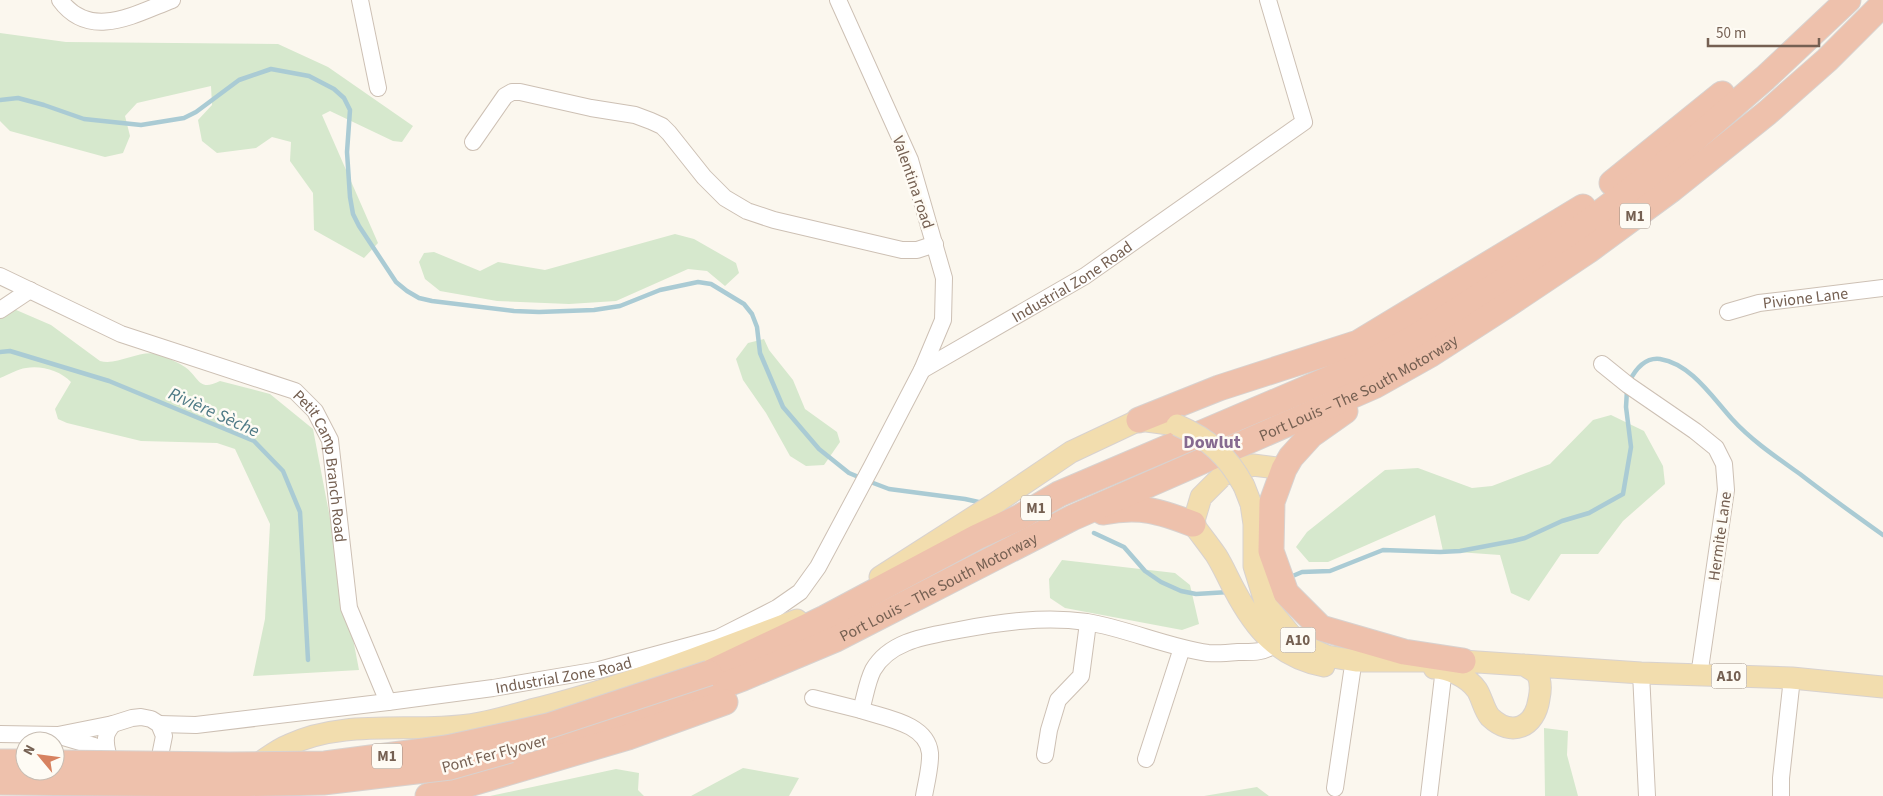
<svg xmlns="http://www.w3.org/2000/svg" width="1883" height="796" viewBox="0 0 1883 796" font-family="'Source Sans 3',sans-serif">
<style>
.green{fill:#d6e8cd}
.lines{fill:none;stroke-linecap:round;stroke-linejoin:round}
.stream{stroke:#aacbd4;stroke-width:4.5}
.minor-casing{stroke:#cdc0b4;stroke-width:18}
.major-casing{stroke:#d8d2cf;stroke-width:23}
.highway-casing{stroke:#d8d2cf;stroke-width:27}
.minor{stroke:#fff;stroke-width:16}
.major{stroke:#f2ddae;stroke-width:21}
.highway{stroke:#eec1ac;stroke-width:25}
.major-bridge-casing{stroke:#d8d2cf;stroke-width:23;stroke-linecap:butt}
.highway-bridge-casing{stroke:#d8d2cf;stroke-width:27;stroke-linecap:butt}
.major-bridge{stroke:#f2ddae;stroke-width:21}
.highway-bridge{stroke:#eec1ac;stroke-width:25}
.labels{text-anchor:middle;stroke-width:5;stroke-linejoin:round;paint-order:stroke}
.shield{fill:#fefbf4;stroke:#9e8e83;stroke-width:1}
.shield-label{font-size:15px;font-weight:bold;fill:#756052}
.street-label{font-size:16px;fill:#756052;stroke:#fefbf4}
.water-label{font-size:18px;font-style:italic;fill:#4d7985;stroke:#fefbf4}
.neighbourhood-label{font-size:18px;font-weight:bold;fill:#866a90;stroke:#fefbf4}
</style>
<rect width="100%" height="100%" fill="#fbf7ee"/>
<!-- green -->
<path class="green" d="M 0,33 L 66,42 L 278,44 L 328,67 L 413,126 L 402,142 L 393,141 L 330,111 L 322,115 L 378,243 L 364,258 L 314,230 L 313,193 L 290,161 L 291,142 L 272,137 L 256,148 L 217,153 L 202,141 L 198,120 L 212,105 L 211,86 L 137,103 L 125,116 L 130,136 L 123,153 L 105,157 L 10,131 L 0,121 Z
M 675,234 L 694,239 L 736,263 L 739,273 L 725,286 L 707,271 L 688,269 L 616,301 L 569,304 L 497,301 L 440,291 L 425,279 L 419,262 L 424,253 L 434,252 L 480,271 L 498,262 L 545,270 Z
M 0,303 L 51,325 L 100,361 C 119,366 141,348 161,355 C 168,358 179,363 185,367 C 200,378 198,392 220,381 L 270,394 L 313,429 L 359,670 L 253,676 L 265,619 L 270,524 L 235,449 L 217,443 L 141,441 L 67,423 L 58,419 L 55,409 L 71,382 C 61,371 41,365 26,368 C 18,369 8,375 0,378 Z
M 764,339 L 769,350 L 793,380 L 805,409 L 837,432 L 840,442 L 824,465 L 806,466 L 790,456 L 766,413 L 743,380 L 736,359 L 748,343 Z
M 1611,415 L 1644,431 L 1663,466 L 1665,484 L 1623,521 L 1598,554 L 1561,554 L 1529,601 L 1511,593 L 1500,555 L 1443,551 L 1435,515 L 1328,562 L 1309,562 L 1296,547 L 1307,532 L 1385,470 L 1418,468 L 1472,488 L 1492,486 L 1550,464 L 1593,420 Z
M 1062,560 L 1175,573 L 1190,585 L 1199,624 L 1182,630 L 1065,608 L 1050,598 L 1049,579 Z
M 1544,728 L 1568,731 L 1567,755 L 1578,796 L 1545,796 Z
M 743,768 L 799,778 L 789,796 L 691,796 Z
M 616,769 L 639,773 L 638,790 L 644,796 L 490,796 Z
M 1257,787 L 1269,796 L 1204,796 Z"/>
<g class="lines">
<!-- stream -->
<path class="stream" d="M 0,100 L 18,98 L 44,105 L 84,119 L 141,125 L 184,118 L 196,112 L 239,80 L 271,69 L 309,76 L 334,89 L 344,98 L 350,110 L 347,152 L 350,197 L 353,214 L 359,226 L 396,282 L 407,291 L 419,298 L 432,301 L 514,311 L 539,312 L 594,310 L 620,306 L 660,290 L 698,282 L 711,284 L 744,304 L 752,314 L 757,327 L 760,353 L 783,407 L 819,449 L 849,473 L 861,478
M 0,352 L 10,351 L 109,381 L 254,441 L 283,471 L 300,512 L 308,660
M 1629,382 C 1635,370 1644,357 1660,359 C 1691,364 1712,397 1732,419 C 1751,440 1776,457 1800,474 C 1827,495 1855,515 1883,535
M 868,481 L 889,489 L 965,499 L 983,503
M 1094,533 L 1124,547 L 1145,571 L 1161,582 L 1181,591 L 1196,594 L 1229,592
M 1288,578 L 1302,572 L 1330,571 L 1383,550 L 1440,552 L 1460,551 L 1513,541 L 1525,538 L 1562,521 L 1589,513 L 1623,494 L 1631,447 L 1626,407 L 1627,390"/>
<!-- minor casing -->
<g class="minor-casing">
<g id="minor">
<path d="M 60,0 C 90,41 135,14 172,0"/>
<path d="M 360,0 L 378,88"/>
<path d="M 473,142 L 505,96 L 512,92 L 520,92 L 591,108 L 635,115 L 651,121 L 662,126 L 669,133 L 704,177 L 725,198 L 747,211 L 774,220 L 902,250 L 917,250 L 935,244"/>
<path id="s1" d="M 0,276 L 121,334 L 295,391 L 315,411 L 330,440 L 349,608 L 388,702"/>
<path d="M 0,310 L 30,290"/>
<path id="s2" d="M 1728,312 L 1759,303 L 1883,288"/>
<path d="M 1602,364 L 1628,385 L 1695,431 L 1716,448 L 1724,464 L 1726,490 L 1699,676"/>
<path id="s3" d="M 922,370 L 1085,276 L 1304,122 L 1268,0"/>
<path d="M 1641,673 L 1647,796"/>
<path d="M 813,698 L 861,710"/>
<path d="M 113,724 C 110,728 106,733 106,738 C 104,754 118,777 120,796"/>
<path id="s4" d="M 159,724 L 196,725 L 388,702 L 493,688 L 599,670 L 718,638 L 777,608 L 800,592 L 818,567 L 872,466 L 922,370 L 943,320 L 944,278 L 910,160 L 838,0"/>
<path d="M 0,734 L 58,735 L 113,724 L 132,718 L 141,717 L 151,719 L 159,724 L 164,736 L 156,776 L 160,796"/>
<path d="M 60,736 L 94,746 L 107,752"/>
<path d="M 1045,755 L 1049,730 L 1058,700 L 1081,676 L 1088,623"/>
<path d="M 1146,759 L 1182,648"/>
<path d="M 1335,788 L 1352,672"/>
<path d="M 924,796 C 926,784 931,765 930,753 C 927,723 884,718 861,710 C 865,697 867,682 873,670 C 890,640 928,636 959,630 C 1001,622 1044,616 1087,622 C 1128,629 1167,647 1208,653 C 1218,654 1228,653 1238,652 C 1252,652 1263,653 1274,645"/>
<path d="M 1429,796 L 1444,668"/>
<path d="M 1781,796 L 1781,778 L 1792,678"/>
</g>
</g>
<!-- major casing -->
<g class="major-casing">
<path id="major" d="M 1284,469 L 1253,465 L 1223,475 L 1201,497 L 1193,524 C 1201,535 1209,545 1216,555 C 1223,566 1228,578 1234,589 C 1255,629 1278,657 1324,666
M 1244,486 L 1251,504 L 1254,524 L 1254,566 L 1266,605 L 1291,635 L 1311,649 L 1327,656 L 1356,661 L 1463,661 L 1641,673 L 1792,678 L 1883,687
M 880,577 L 994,504 L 1071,452 L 1139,420 L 1177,425
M 1434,668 C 1448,668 1468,677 1477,690 C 1482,698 1484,710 1490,717 C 1512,738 1535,727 1539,699 C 1541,690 1541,681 1537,673 L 1524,665
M 253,767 C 265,760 276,750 289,745 C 348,717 417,735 480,723 C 497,720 514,715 531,710 C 622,688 709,653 797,620"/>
</g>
<!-- highway casing -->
<g class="highway-casing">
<g id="highway">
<path d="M 1612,183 L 1722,94"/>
<path d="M 1345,411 L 1311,435 L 1291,457 L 1284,469 L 1272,502 L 1271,551 L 1286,593 L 1321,628 L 1404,652 L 1463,661"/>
<path d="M 1139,420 L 1219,388 L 1358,343 L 1583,207"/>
<path d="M 1103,512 C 1140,505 1159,511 1193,524"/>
<path d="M 709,673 L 825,618 L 977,537 L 1020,517 L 1059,494 L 1371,361 L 1415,337 L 1515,273 L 1565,239 L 1629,191 L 1681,151 L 1765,78 L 1848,0"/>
<path id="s5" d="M 548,739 L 711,690 L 743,678 L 836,639 L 1072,518 L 1374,386 L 1431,354 L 1507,305 L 1589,250 L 1672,189 L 1767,113 L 1827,60 L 1883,4"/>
<path d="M 428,796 L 628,737 L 725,702"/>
</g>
</g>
<!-- minor -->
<use href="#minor" class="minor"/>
<!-- major -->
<use href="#major" class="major"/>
<!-- highway -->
<use href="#highway" class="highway"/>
<!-- major-bridge casing -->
<g class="major-bridge-casing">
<path id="major-bridge" d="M 1177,425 C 1209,439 1227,455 1244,486"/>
</g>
<!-- highway-bridge casing -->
<g class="highway-bridge-casing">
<path id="highway-bridge" d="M 0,762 L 25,762
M 55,763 L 229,765 L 325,764 L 447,748 L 548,726 L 709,673
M 0,782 L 224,784 L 323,782 L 450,767 L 510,750"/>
</g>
<!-- major-bridge -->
<use href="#major-bridge" class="major-bridge"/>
<!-- highway-bridge -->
<use href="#highway-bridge" class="highway-bridge"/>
</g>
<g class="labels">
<!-- shield labels -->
<g class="shield">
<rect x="1620" y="203.5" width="30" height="25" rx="4"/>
<rect x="1021" y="495.5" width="30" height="25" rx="4"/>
<rect x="1280.5" y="627.5" width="35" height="25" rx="4"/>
<rect x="1711.5" y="663.5" width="35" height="25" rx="4"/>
<rect x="372" y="743.5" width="30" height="25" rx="4"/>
</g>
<g class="shield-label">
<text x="1635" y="221">M1</text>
<text x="1036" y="513">M1</text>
<text x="1298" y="645">A10</text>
<text x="1729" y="681">A10</text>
<text x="387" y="761">M1</text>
</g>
<!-- street labels -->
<g class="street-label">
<text transform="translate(914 182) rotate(71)" y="6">Valentina road</text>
<text dy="6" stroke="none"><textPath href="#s3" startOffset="174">Industrial Zone Road</textPath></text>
<text dy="6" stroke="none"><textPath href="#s2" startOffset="79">Pivione Lane</textPath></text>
<text dy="6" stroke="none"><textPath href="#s5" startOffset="885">Port Louis – The South Motorway</textPath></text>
<text dy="6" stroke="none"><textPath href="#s1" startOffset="400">Petit Camp Branch Road</textPath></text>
<text transform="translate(1719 536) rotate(-82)" y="6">Hermite Lane</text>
<text dy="6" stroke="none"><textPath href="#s5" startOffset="420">Port Louis – The South Motorway</textPath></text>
<text dy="6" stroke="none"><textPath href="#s4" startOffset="408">Industrial Zone Road</textPath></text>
<text transform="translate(494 753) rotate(-15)" y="6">Pont Fer Flyover</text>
</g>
<!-- water labels -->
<g class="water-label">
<text transform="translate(214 412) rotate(24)" y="6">Rivière Sèche</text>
</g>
<!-- neighbourhood labels -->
<g class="neighbourhood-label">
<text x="1212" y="448">Dowlut</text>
</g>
</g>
<!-- north arrow -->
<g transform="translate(40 756) rotate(299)"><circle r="24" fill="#fefbf4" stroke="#c7bdb3"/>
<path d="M0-4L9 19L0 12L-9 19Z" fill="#d78260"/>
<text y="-8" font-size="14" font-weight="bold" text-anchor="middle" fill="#756052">N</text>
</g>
<!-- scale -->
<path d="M1708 38v8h111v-8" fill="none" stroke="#756052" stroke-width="2.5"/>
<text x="1716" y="38" font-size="15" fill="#756052" stroke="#fefbf4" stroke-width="4" paint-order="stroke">50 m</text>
</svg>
